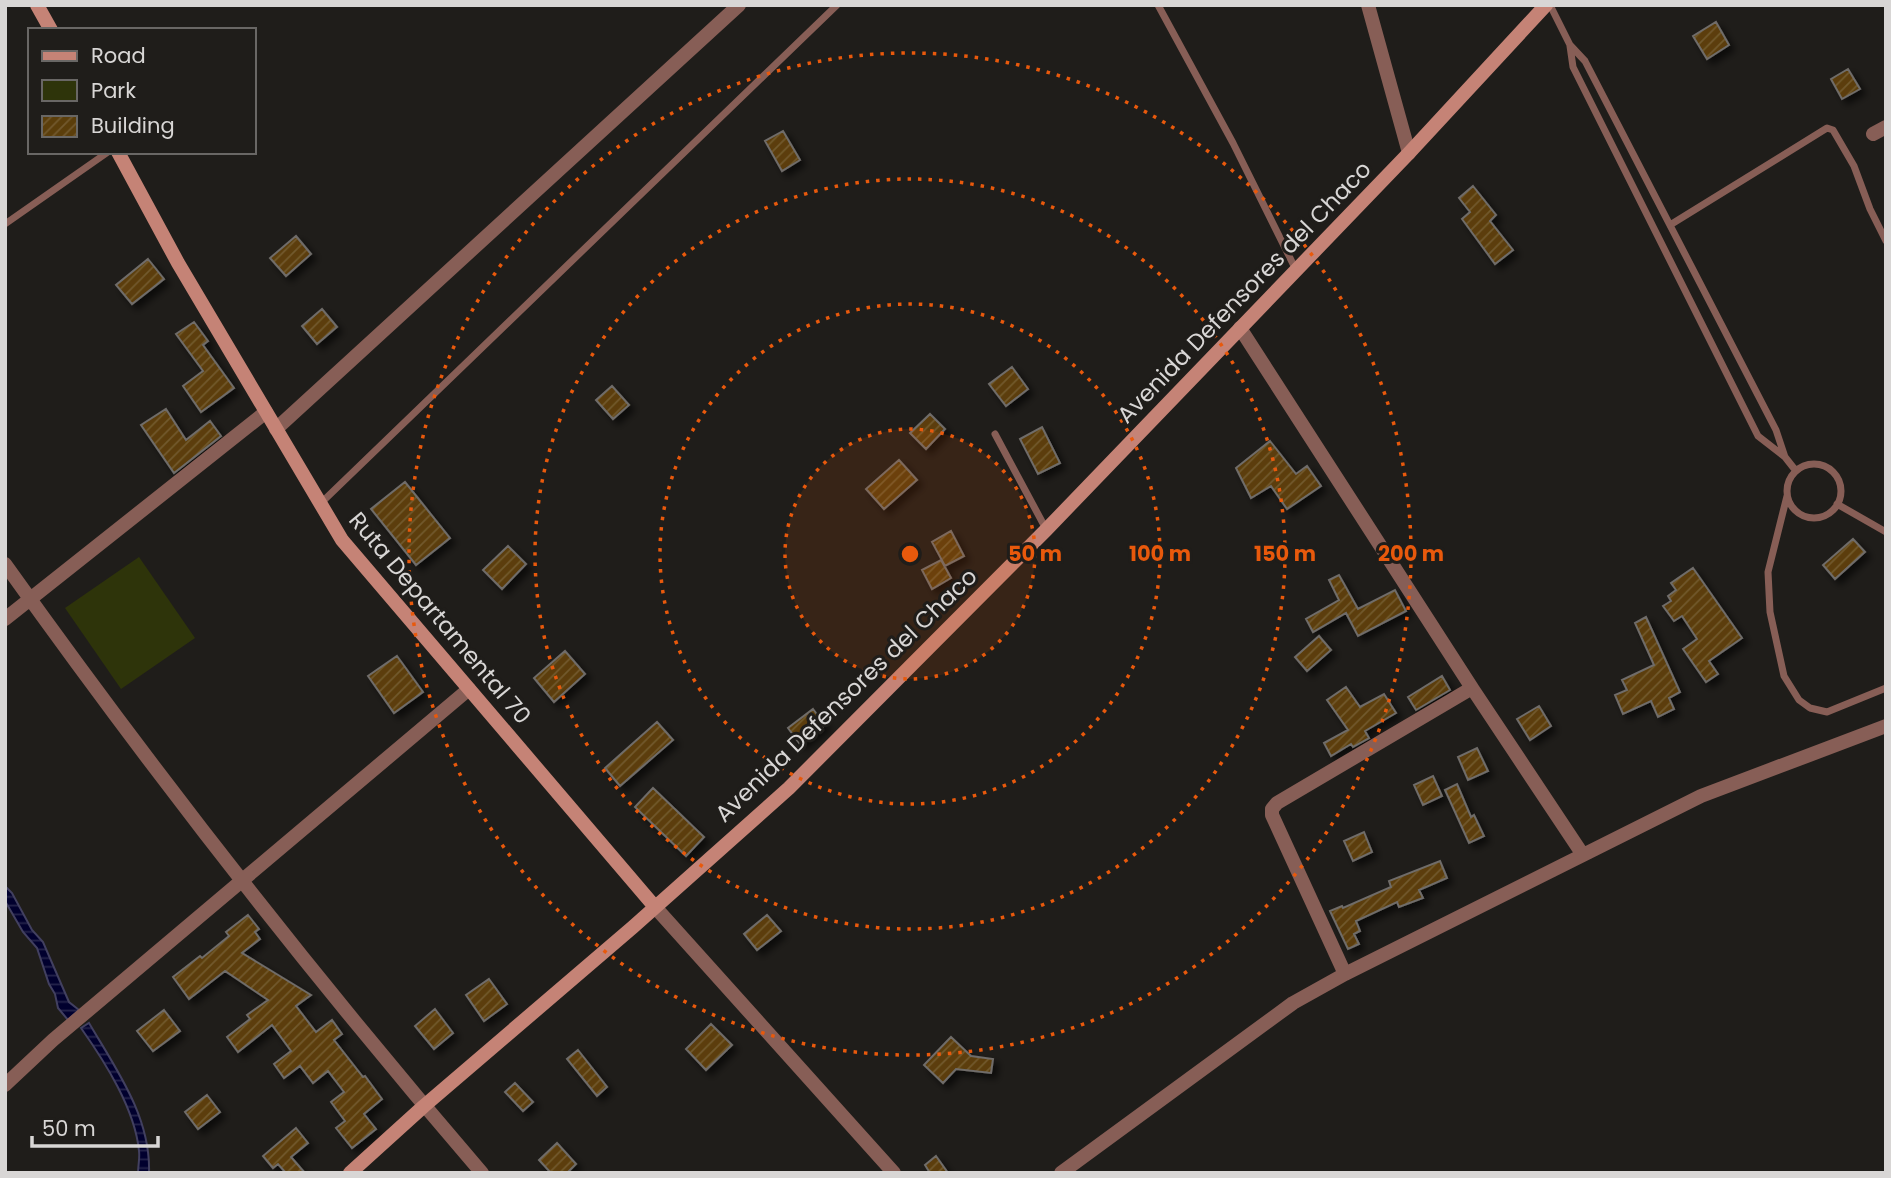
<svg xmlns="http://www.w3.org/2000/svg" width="1891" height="1178" font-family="Poppins,sans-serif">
	<defs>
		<pattern id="water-rules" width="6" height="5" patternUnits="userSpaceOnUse" patternTransform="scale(1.75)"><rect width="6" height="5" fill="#01002e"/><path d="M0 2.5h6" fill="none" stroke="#25244b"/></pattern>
		<pattern id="building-hatch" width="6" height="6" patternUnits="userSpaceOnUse" patternTransform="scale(1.75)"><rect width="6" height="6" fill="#5b3e0b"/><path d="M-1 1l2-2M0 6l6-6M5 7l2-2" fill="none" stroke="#72592e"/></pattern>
		<filter id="shadow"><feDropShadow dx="5" dy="5" stdDeviation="3.5" flood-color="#0009"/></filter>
	</defs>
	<rect width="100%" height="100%" fill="#1f1d1a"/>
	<path fill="#2e340a" d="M139,557L195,638L121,689L65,608Z"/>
	<path fill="url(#water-rules)" stroke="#424060" stroke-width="2" d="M5,886L12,893L32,930L43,942L69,1002L79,1010L68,1020L58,1008L55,994L49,984L37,948L23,932L5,901Z
		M89,1023C116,1069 151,1117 149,1173H138C138,1166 140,1158 139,1151C135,1109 105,1062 81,1028Z"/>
	<path fill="url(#building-hatch)" stroke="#6f6c69" stroke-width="2" filter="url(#shadow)" d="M1716,22L1729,45L1707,59L1693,36Z
		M1848,69L1860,89L1842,99L1831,79Z
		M783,131L800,160L782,171L765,141Z
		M1473,186L1496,215L1490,221L1513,250L1495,264L1462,219L1470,212L1459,198Z
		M296,236L311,254L286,276L270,258Z
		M148,259L164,279L132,304L116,285Z
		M322,309L337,327L317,344L302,326Z
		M194,322L208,341L203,345L234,388L201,412L183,386L203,371L176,334Z
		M1012,367L1028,389L1006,406L989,384Z
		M612,386L629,405L613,419L596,400Z
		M166,409L186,440L210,421L221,436L174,473L141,425Z
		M930,414L945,429L926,449L910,433Z
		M1042,427L1060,463L1038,474L1020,439Z
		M1270,441L1296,474L1307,466L1321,486L1287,509L1271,486L1251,498L1236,468Z
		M899,460L917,480L884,509L866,489Z
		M405,482L450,538L416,565L371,509Z
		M951,531L964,556L945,566L932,542Z
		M1853,539L1865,552L1835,579L1823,565Z
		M508,546L526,564L502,589L483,570Z
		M941,560L951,578L932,589L922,570Z
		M1693,568L1742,638L1709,661L1718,674L1706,682L1683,649L1697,639L1682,616L1674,621L1663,606L1671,601L1668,596L1676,590L1671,583Z
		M1339,575L1358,609L1395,590L1406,611L1358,636L1346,613L1313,632L1306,619L1339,600L1329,580Z
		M1646,617L1680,692L1669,698L1674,709L1658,717L1651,701L1623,714L1615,695L1627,690L1622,680L1654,665L1635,623Z
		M1319,636L1331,650L1307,671L1295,657Z
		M565,651L585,674L554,702L534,678Z
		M397,656L423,692L394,713L368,676Z
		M1442,676L1450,690L1416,710L1408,697Z
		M1346,687L1360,707L1384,694L1396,713L1365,731L1369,738L1353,747L1351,744L1331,756L1324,743L1348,730L1327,700Z
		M1539,706L1551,726L1530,740L1517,719Z
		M813,709L825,725L800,744L788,728Z
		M657,722L673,740L620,786L605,768Z
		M1477,748L1488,771L1468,780L1458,757Z
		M1433,776L1442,796L1423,805L1414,785Z
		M1457,784L1471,817L1474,815L1484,836L1469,843L1445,790Z
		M653,788L704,837L686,856L635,807Z
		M1364,832L1372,852L1353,861L1344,841Z
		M1440,861L1447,878L1419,890L1423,898L1399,907L1397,902L1356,921L1360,931L1354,934L1359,944L1348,949L1330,911L1342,906L1343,908L1391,887L1389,881Z
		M248,915L259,929L255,932L260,939L242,953L311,995L296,1006L316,1032L332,1020L342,1034L334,1040L363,1077L365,1076L382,1099L364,1114L376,1129L352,1148L336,1128L345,1121L331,1102L344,1092L328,1071L313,1083L300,1066L284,1078L274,1064L291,1051L272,1025L238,1052L227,1037L250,1019L247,1015L268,1000L225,971L189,999L173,977L200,956L202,958L229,936L226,932Z
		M767,915L781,931L757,950L744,934Z
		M489,979L507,1004L484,1021L466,995Z
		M435,1009L453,1033L434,1049L415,1026Z
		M164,1010L180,1031L153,1051L137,1031Z
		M711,1024L732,1045L706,1070L686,1049Z
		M951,1037L971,1056L993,1059L991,1073L956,1069L943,1083L924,1065Z
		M578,1050L607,1087L597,1096L567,1059Z
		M515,1083L533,1102L523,1111L505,1092Z
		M207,1095L220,1112L198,1129L185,1112Z
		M296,1128L308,1143L291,1157L305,1173H286L278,1164L273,1168L263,1156Z
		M557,1143L576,1164L567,1173H551L539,1160Z
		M936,1156L948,1173H930L925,1165Z"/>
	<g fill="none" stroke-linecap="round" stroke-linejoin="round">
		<path stroke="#875e56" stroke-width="7" d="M1158,5L1233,143L1296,270
			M1550,5L1570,45L1585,61L1776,430L1785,457
			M1570,46L1573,67L1758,436L1785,457L1796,471
			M5,224L108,152
			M1670,225L1827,128L1833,130L1854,166L1870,209L1886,241
			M995,434L1046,529
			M1787 491a27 27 0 1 1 54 0a27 27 0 1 1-54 0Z
			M1787,496L1768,572L1770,612L1784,676L1799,700L1810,708L1827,712L1886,688
			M321,503L837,5
			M1837,504L1886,532"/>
		<path stroke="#875e56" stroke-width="14" d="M1368,5L1409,153
			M1873,134L1886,127
			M1240,328L1472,688L1277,803L1272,809V815L1345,974
			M276,429L739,5
			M5,564C155,774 314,978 482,1173
			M5,619L266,412
			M1472,688L1583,855
			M655,907L894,1173
			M5,1085L53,1040L469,689
			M1061,1173L1293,1003L1345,974L1701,796L1886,726"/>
		<path stroke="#c58376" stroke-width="14" d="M37,5L51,30
			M118,152L178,263L342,540L655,907
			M350,1173L424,1106L633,927L789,788L1046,530L1409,153L1546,5"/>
	</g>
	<circle cx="910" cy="554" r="125" fill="#e8590c" fill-opacity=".12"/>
	<g fill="none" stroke="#e8590c" stroke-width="3.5" stroke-dasharray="3.5 7">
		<circle cx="910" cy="554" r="125"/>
		<circle cx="910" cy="554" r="250"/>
		<circle cx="910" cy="554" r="375"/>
		<circle cx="910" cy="554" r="501"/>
	</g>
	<g text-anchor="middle" stroke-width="6" stroke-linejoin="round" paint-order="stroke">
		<g font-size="23" fill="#d8d6d5" stroke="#1f1d1a">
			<text transform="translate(1244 292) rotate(-46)" y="8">Avenida Defensores del Chaco</text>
			<text transform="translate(440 618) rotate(50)" y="8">Ruta Departamental 70</text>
			<text transform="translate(846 695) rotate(-44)" y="8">Avenida Defensores del Chaco</text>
		</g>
	</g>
	<circle cx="910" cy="554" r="10" fill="#e8590c" stroke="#1f1d1a" stroke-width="3.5"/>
	<g font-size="21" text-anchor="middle" font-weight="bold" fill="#e8590c" stroke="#1f1d1a" stroke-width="6" stroke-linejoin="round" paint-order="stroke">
		<text x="1035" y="561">50 m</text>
		<text x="1160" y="561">100 m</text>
		<text x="1285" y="561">150 m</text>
		<text x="1411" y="561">200 m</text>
	</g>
	<rect width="1891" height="1178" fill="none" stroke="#d8d6d5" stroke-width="14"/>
	<rect x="28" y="28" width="228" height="126" fill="#1f1d1a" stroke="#696765" stroke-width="2"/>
	<rect x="42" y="51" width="35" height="10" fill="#c58376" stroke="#696765" stroke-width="2"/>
	<text x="91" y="63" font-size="21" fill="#d8d6d5">Road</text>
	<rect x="42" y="80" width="35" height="21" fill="#2e340a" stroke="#696765" stroke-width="2"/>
	<text x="91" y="98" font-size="21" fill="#d8d6d5">Park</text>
	<rect x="42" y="116" width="35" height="21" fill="url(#building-hatch)" stroke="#696765" stroke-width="2"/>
	<text x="91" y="133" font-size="21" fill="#d8d6d5">Building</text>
	<path d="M32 1136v10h126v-10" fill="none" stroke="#d8d6d5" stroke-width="3.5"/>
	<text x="42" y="1136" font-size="21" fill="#d8d6d5" stroke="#1f1d1a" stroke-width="5" paint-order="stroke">50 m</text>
</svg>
